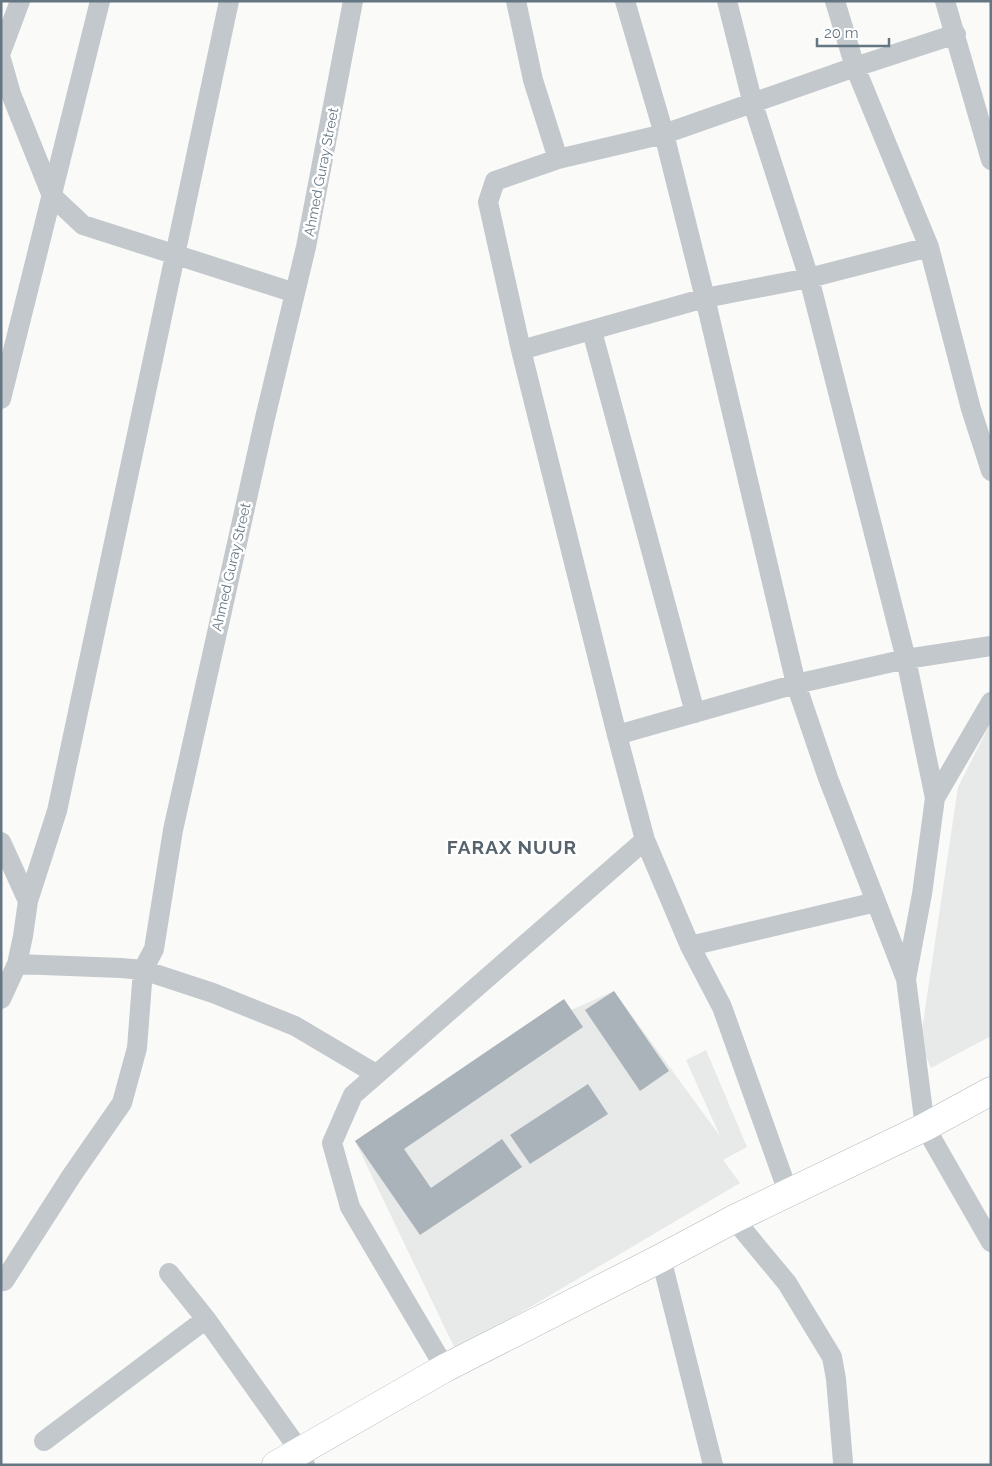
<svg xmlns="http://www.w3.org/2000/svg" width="992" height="1466" font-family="Raleway,sans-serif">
	<rect width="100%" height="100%" fill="#fafaf8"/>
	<path fill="#e8e9e9" d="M991,722V1036L931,1068L920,1043L958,787Z
		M614,991L720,1136L686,1060L706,1050L747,1147L723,1160L740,1183L456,1351L355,1141L503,1040Z"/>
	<path fill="#aab3b9" d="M614,991L669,1071L640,1091L585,1010Z
		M564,999L583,1027L404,1149L431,1188L502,1139L522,1167L420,1235L355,1141Z
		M588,1084L608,1114L530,1164L510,1135Z"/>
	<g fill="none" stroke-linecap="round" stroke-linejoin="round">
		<defs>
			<path id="secondary" d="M276,1465L445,1368L661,1258L734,1219L925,1127L991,1091"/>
		</defs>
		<use href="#secondary" stroke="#b3babf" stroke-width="29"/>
		<path stroke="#c3c8cc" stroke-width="20" d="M516,1L533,80L558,159
			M625,1L664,134L705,298L796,684L828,778L906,979L925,1127L991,1242
			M727,1L753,104L809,278L906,659L935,798L922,894L906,979
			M835,1L855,67L929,247L971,409L991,471
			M945,1L991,160
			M1,52L20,1
			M1,59L11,94L52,196L83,225L295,293
			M592,331L695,713
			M521,350L705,298L809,278L929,247
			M1,399L100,1
			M617,735L796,684L906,659L991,646
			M935,798L991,702
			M1,842L28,901
			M690,946L876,902
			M17,964L23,936L28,901L57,811L229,1
			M1,999L17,964L121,968L143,970L154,949L173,830L265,418L306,247L353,1
			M788,1192L722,1007L690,946L645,840L617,735L521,350L488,202L495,181L558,159L664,134L855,67L956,34
			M734,1219L787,1283L832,1357L836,1379L843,1462
			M661,1258L713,1465
			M169,1273L206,1319L300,1451L305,1465
			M4,1281L72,1175L122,1103L137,1048L143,970L213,993L295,1026L376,1074
			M445,1368L350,1207L332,1143L353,1095L645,840
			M44,1441L206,1319"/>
		<use href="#secondary" stroke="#fff" stroke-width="28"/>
	</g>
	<g text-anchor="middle" stroke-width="5" stroke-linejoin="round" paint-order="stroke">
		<g font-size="14" fill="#657683" stroke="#fff">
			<text transform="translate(321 172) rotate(-79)" y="5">Ahmed Guray Street</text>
			<text transform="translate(231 567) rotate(-77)" y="5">Ahmed Guray Street</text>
		</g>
		<g font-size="19" font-weight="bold" letter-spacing="1" fill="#57646e" stroke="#fff">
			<text x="512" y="854">FARAX NUUR</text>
		</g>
	</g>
	<rect width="992" height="1466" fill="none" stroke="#657683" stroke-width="5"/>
	<path d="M817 38v8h72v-8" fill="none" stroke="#657683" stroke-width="2.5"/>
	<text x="824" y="38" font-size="15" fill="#657683" stroke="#ffffff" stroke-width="4" paint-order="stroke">20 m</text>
</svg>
